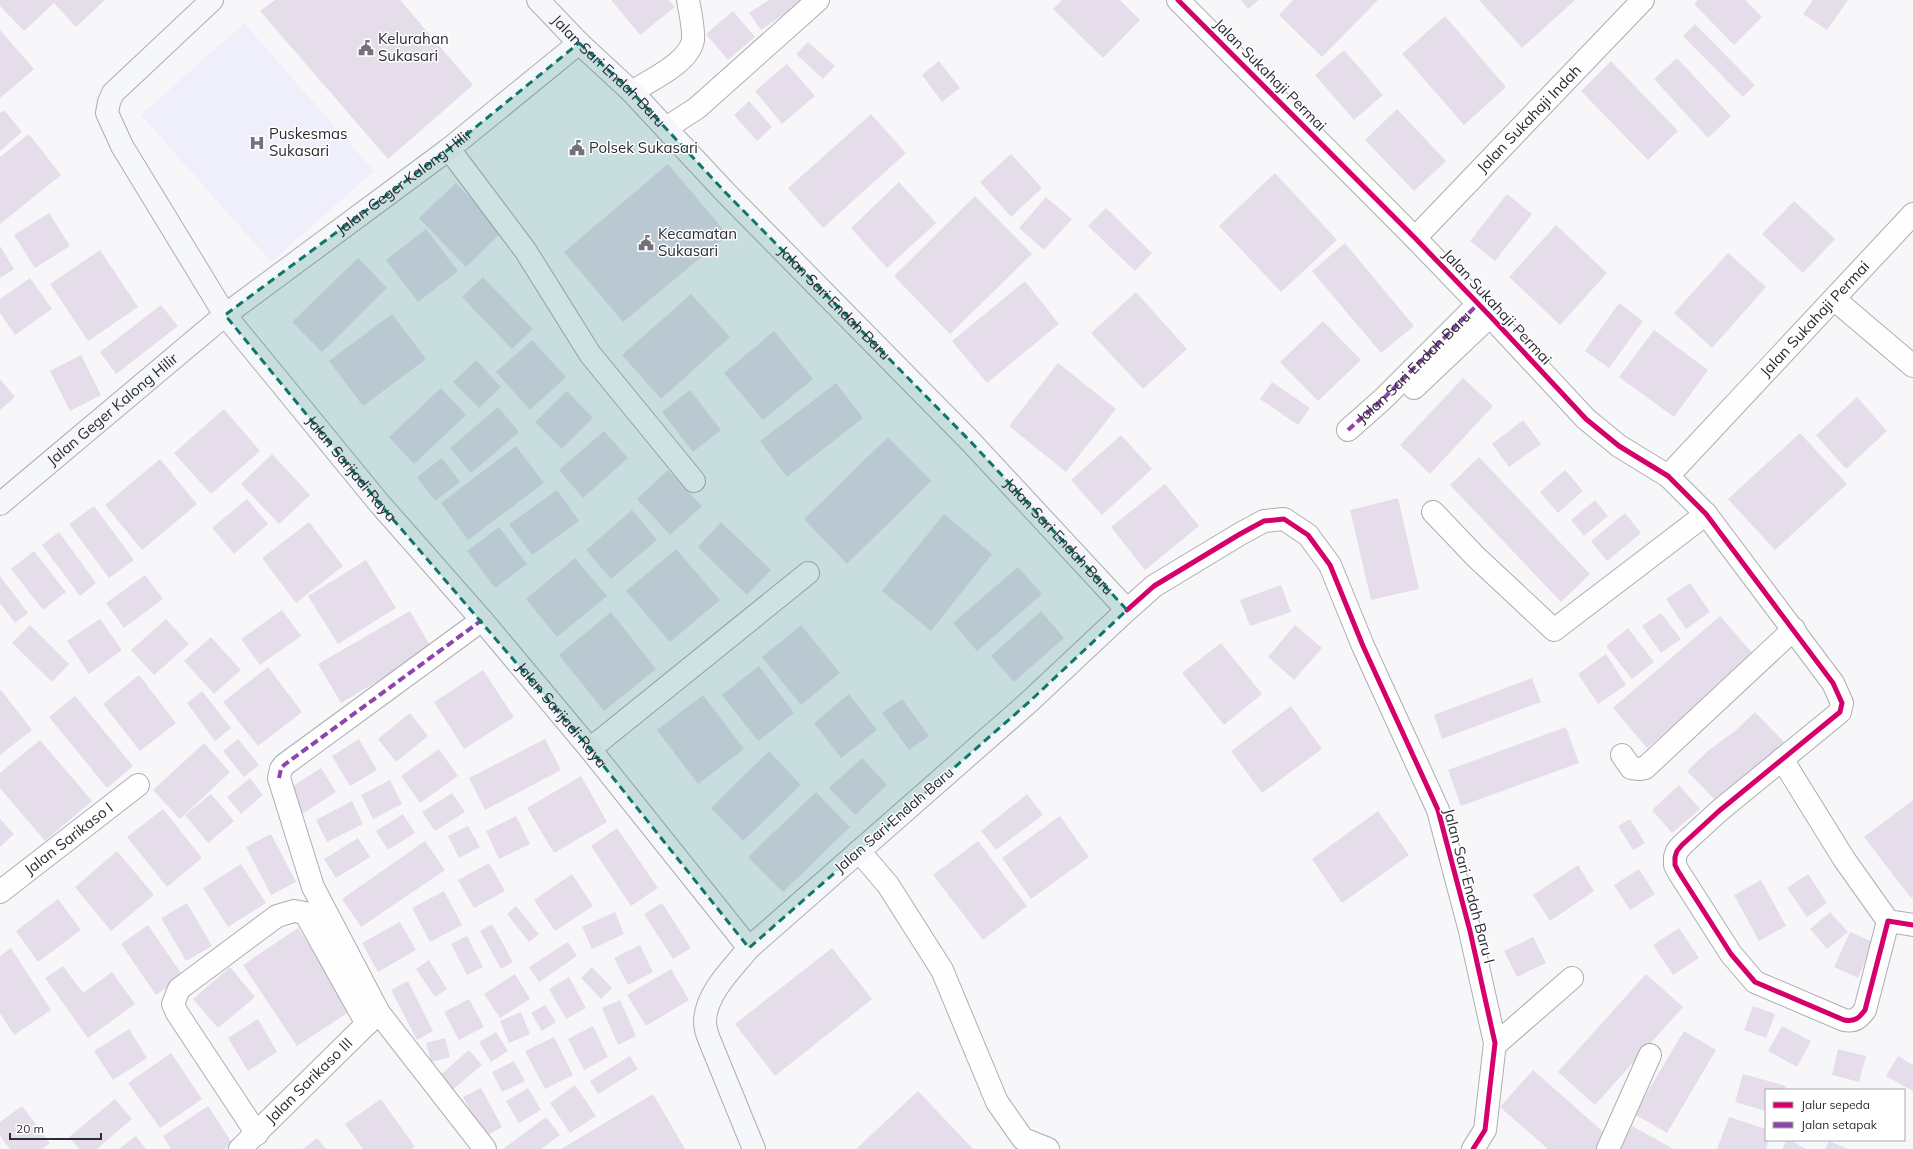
<svg xmlns="http://www.w3.org/2000/svg" width="1913" height="1149" font-family="Mulish,sans-serif">
	<rect width="100%" height="100%" fill="#f7f7fa"/>
	<path fill="#eeeffb" d="M244,23L374,171L271,262L141,115Z"/>
	<path fill="#e5ddea" d="M0,0H105L76,27L54,3L24,31L0,6Z
		M275,0H400L473,85L388,159L260,11Z
		M611,0H669L675,7L640,35Z
		M769,0H805L761,30L749,13Z
		M1062,0H1120L1140,20L1103,58L1053,9Z
		M1241,0H1259L1248,9Z
		M1293,0H1378L1322,57L1279,15Z
		M1479,0H1575L1522,48Z
		M1698,0H1745L1762,17L1734,45L1694,4Z
		M1813,0H1848L1827,30L1803,14Z
		M733,11L755,37L728,60L706,34Z
		M1445,16L1506,87L1464,125L1402,54Z
		M1695,24L1755,85L1743,97L1683,36Z
		M0,30L34,69L0,98Z
		M808,42L835,66L823,79L796,54Z
		M1344,50L1383,95L1354,120L1315,75Z
		M1677,58L1731,116L1708,138L1654,79Z
		M939,61L960,88L942,102L922,75Z
		M1611,61L1678,131L1648,160L1581,91Z
		M787,64L815,96L782,124L755,91Z
		M749,101L772,127L757,141L734,115Z
		M1397,109L1446,161L1414,191L1365,140Z
		M4,110L22,132L0,151V113Z
		M871,114L906,153L823,228L788,188Z
		M29,134L61,175L0,224V157Z
		M1011,154L1042,188L1011,217L980,182Z
		M668,164L728,235L623,322L564,252Z
		M1275,173L1337,240L1281,292L1219,226Z
		M899,182L936,223L887,268L851,228Z
		M456,183L502,232L466,267L419,218Z
		M1507,194L1532,214L1495,261L1470,241Z
		M975,196L1032,254L950,334L894,276Z
		M1046,197L1072,219L1044,250L1019,228Z
		M1794,201L1835,239L1803,273L1762,234Z
		M1106,208L1152,253L1135,271L1088,226Z
		M49,213L70,246L35,268L14,235Z
		M1556,225L1607,273L1560,325L1509,277Z
		M426,229L458,271L418,302L386,260Z
		M1345,243L1414,326L1381,353L1312,271Z
		M0,246L14,269L0,278Z
		M100,250L138,307L88,341L50,284Z
		M1728,253L1766,287L1712,348L1674,313Z
		M358,258L387,288L322,352L292,322Z
		M483,277L533,329L512,349L462,297Z
		M30,278L52,309L15,335L0,313V299Z
		M1025,281L1059,324L987,383L952,341Z
		M1136,292L1187,349L1143,389L1091,333Z
		M691,294L730,337L661,399L622,355Z
		M1619,303L1643,321L1609,368L1585,351Z
		M161,305L178,326L116,374L100,352Z
		M392,314L426,359L363,406L329,361Z
		M1323,321L1361,360L1318,401L1280,362Z
		M1654,330L1708,370L1674,417L1619,377Z
		M774,331L813,379L763,420L724,373Z
		M532,340L566,377L530,410L496,372Z
		M81,355L101,395L70,411L50,371Z
		M476,360L501,387L479,408L453,382Z
		M1058,363L1116,409L1066,472L1009,426Z
		M1463,378L1493,406L1430,474L1400,445Z
		M0,379L15,397L0,410Z
		M1272,382L1310,408L1298,425L1260,399Z
		M836,383L863,418L787,477L760,441Z
		M441,388L466,415L414,464L389,437Z
		M690,390L721,430L693,452L662,412Z
		M567,391L593,418L562,449L535,422Z
		M1857,397L1887,431L1846,469L1816,435Z
		M498,407L519,432L471,473L450,448Z
		M224,409L260,451L211,494L174,453Z
		M1523,420L1541,444L1509,467L1492,444Z
		M604,431L628,458L583,498L559,470Z
		M1800,433L1847,484L1775,550L1728,499Z
		M1121,435L1152,469L1102,515L1071,480Z
		M888,437L931,481L847,564L804,519Z
		M516,446L544,483L468,540L441,503Z
		M272,454L310,495L279,524L241,484Z
		M1479,457L1590,574L1561,602L1450,485Z
		M442,458L460,482L435,501L417,477Z
		M160,459L197,504L142,550L105,505Z
		M668,470L702,506L670,535L637,499Z
		M1565,470L1583,491L1558,513L1540,492Z
		M1165,484L1199,526L1145,570L1111,527Z
		M557,490L579,521L532,555L509,524Z
		M1398,498L1419,589L1371,600L1350,510Z
		M247,499L268,524L234,554L212,528Z
		M1595,500L1608,516L1584,536L1571,520Z
		M94,506L134,560L109,578L69,524Z
		M632,510L657,540L611,579L586,550Z
		M1625,513L1641,533L1607,561L1591,541Z
		M944,514L992,554L931,631L882,591Z
		M309,522L343,566L296,603L262,558Z
		M721,522L771,570L747,595L698,547Z
		M499,527L527,564L495,588L467,551Z
		M59,532L96,583L80,596L42,545Z
		M676,549L720,600L670,642L626,591Z
		M34,551L66,592L43,610L11,569Z
		M575,558L607,596L557,637L526,599Z
		M366,560L396,608L338,644L308,596Z
		M1018,567L1042,594L977,651L953,623Z
		M145,575L163,599L124,628L106,603Z
		M0,576L28,613L15,623L0,603Z
		M1690,583L1710,612L1686,629L1666,599Z
		M1281,585L1291,612L1250,626L1240,600Z
		M282,610L301,636L260,665L241,639Z
		M410,611L432,649L341,703L318,664Z
		M1041,611L1064,638L1014,682L991,656Z
		M611,612L656,669L604,711L559,655Z
		M1661,613L1681,639L1661,653L1642,626Z
		M1720,616L1755,656L1647,748L1613,708Z
		M100,619L122,650L89,674L67,641Z
		M166,619L189,644L154,675L131,650Z
		M30,625L69,664L52,682L12,643Z
		M801,625L840,673L801,705L762,657Z
		M1295,625L1322,648L1294,680L1268,657Z
		M1628,628L1654,662L1632,679L1606,646Z
		M211,637L241,670L214,694L184,661Z
		M1221,643L1262,694L1224,725L1182,673Z
		M1606,654L1626,685L1598,704L1578,674Z
		M759,666L794,713L758,741L722,695Z
		M268,667L302,712L258,746L223,702Z
		M483,670L514,717L464,749L434,702Z
		M139,675L176,723L140,751L103,704Z
		M1532,678L1541,702L1442,739L1434,715Z
		M1,690L32,730L0,755V691Z
		M202,691L231,728L215,741L187,703Z
		M849,694L877,730L841,758L814,723Z
		M703,695L744,749L698,784L657,730Z
		M75,696L133,766L107,788L49,717Z
		M902,699L929,736L909,750L882,713Z
		M1291,706L1322,749L1262,793L1231,751Z
		M1755,712L1784,742L1764,762L1738,780L1716,801L1687,771L1709,750L1735,731Z
		M410,713L428,736L396,762L378,739Z
		M1566,727L1579,763L1461,806L1448,770Z
		M238,739L259,765L244,777L223,751Z
		M359,739L377,770L350,786L332,756Z
		M545,739L561,770L485,810L469,778Z
		M40,740L92,801L45,841L0,788V773Z
		M204,743L230,772L180,819L153,790Z
		M439,749L458,776L420,803L401,776Z
		M769,751L801,785L743,841L711,808Z
		M862,758L887,785L855,815L829,788Z
		M321,768L336,792L302,814L287,790Z
		M581,776L607,822L554,853L527,808Z
		M250,778L263,795L241,814L227,797Z
		M390,780L402,804L373,819L361,795Z
		M1679,785L1700,809L1672,833L1652,810Z
		M816,792L850,827L783,892L748,857Z
		M452,793L465,812L435,831L422,812Z
		M211,794L234,821L208,843L185,815Z
		M1027,794L1043,815L996,850L981,831Z
		M1913,800V897L1911,898L1864,837Z
		M352,801L363,824L327,842L316,820Z
		M163,809L202,858L167,887L127,837Z
		M1378,811L1409,855L1342,903L1312,859Z
		M403,814L415,833L388,850L376,831Z
		M516,816L530,844L499,859L486,831Z
		M1060,816L1089,857L1031,899L1002,858Z
		M0,819L14,834L0,847Z
		M1630,819L1645,843L1633,850L1618,826Z
		M468,826L480,847L459,858L448,836Z
		M617,828L658,888L631,906L591,846Z
		M271,834L296,882L271,895L246,847Z
		M358,838L370,857L336,878L324,859Z
		M425,841L445,870L361,927L342,899Z
		M978,841L1027,906L983,940L933,875Z
		M117,851L154,895L111,931L75,887Z
		M489,863L505,891L474,908L458,880Z
		M241,864L266,903L228,927L203,888Z
		M1578,865L1594,891L1550,921L1533,895Z
		M1639,869L1655,894L1630,910L1614,885Z
		M572,874L593,906L555,931L534,900Z
		M1808,874L1827,903L1807,917L1787,888Z
		M1761,880L1786,926L1759,941L1734,895Z
		M444,891L462,925L430,942L412,908Z
		M58,899L81,930L38,962L16,931Z
		M187,903L212,946L186,961L161,918Z
		M662,903L691,948L673,959L644,914Z
		M516,906L539,934L529,942L507,914Z
		M615,912L624,934L592,949L582,927Z
		M1830,912L1848,932L1827,949L1810,929Z
		M400,922L416,950L378,972L362,943Z
		M492,924L513,962L501,969L480,931Z
		M148,925L183,976L156,995L121,944Z
		M298,928L352,1010L297,1046L243,965Z
		M1679,928L1699,958L1673,975L1653,945Z
		M1850,932L1873,942L1858,978L1834,967Z
		M467,936L483,967L467,975L451,944Z
		M1533,937L1546,963L1517,977L1504,951Z
		M568,942L577,956L539,982L529,967Z
		M640,945L653,972L628,985L614,958Z
		M11,948L51,1010L14,1035L0,1013V956Z
		M832,948L872,999L775,1076L735,1024Z
		M429,960L447,989L435,997L416,969Z
		M63,966L83,993L112,972L135,1004L88,1038L45,978Z
		M230,967L255,997L218,1028L193,999Z
		M592,967L612,988L601,999L581,978Z
		M671,969L689,1000L646,1026L627,995Z
		M515,974L530,999L500,1018L484,994Z
		M1646,974L1683,1007L1595,1105L1558,1072Z
		M569,977L586,1008L566,1019L549,989Z
		M408,981L433,1031L417,1040L391,990Z
		M469,999L484,1027L459,1040L444,1012Z
		M620,1000L636,1036L618,1045L602,1008Z
		M545,1005L556,1022L542,1031L531,1013Z
		M1753,1006L1775,1014L1766,1038L1744,1030Z
		M521,1012L530,1034L509,1043L500,1021Z
		M258,1019L277,1052L248,1071L228,1038Z
		M593,1026L608,1057L584,1070L568,1039Z
		M1782,1026L1811,1041L1797,1067L1768,1051Z
		M129,1029L147,1058L113,1080L94,1051Z
		M1684,1031L1716,1050L1667,1133L1634,1114Z
		M496,1032L508,1051L491,1062L479,1042Z
		M554,1037L573,1075L545,1089L525,1051Z
		M445,1038L450,1057L431,1062L426,1043Z
		M1838,1049L1866,1056L1859,1082L1832,1075Z
		M469,1050L482,1065L451,1091L439,1076Z
		M171,1053L202,1099L160,1128L128,1083Z
		M630,1056L638,1069L598,1094L590,1081Z
		M1898,1056L1913,1065V1091L1886,1076Z
		M514,1061L525,1081L502,1092L492,1072Z
		M1533,1070L1608,1136L1597,1149H1548L1500,1107Z
		M1743,1074L1786,1086L1785,1090H1766V1111L1735,1102Z
		M575,1085L596,1116L570,1133L550,1103Z
		M481,1088L502,1127L484,1137L463,1097Z
		M528,1088L541,1110L519,1123L506,1101Z
		M918,1091L973,1149H856Z
		M653,1094L685,1149H561Z
		M115,1099L132,1119L97,1149H79L69,1137Z
		M381,1099L415,1147L411,1149H363L345,1124Z
		M22,1106L50,1143L42,1149H10L0,1136V1122Z
		M208,1106L233,1144L225,1149H171L163,1136Z
		M546,1117L560,1135L541,1149H503Z
		M1729,1117L1766,1129V1140H1769L1766,1149H1717Z
		M1632,1126L1674,1149H1619Z
		M136,1136L146,1149H119Z
		M317,1138L326,1149H303Z
		M1787,1140H1790L1806,1149H1782Z
		M1829,1141L1848,1149H1825Z"/>
	<g fill="none" stroke-linecap="round" stroke-linejoin="round">
		<defs>
			<g id="street">
				<path d="M1178,0L1415,238L1490,316L1586,419L1619,446L1668,476L1706,514L1833,683L1842,703L1840,712L1719,811L1682,845L1677,851L1675,857V865L1678,871L1731,954L1755,982L1844,1020C1855,1022 1859,1018 1865,1010L1888,921L1913,925"/>
				<path d="M632,92C650,80 689,63 693,40C694,28 690,12 688,0"/>
				<path d="M666,128L697,108L818,0"/>
				<path d="M449,149L525,250L590,354L694,481"/>
				<path id="s1" d="M1415,238L1643,0"/>
				<path d="M1834,299L1913,366"/>
				<path d="M1414,388L1490,316"/>
				<path id="s2" d="M1348,430L1383,399L1479,303"/>
				<path id="s3" d="M1668,476L1913,214"/>
				<path d="M1433,512L1476,557L1554,630L1706,514"/>
				<path d="M1127,610L1154,586L1240,534L1264,521L1284,519L1308,535L1330,565L1363,646L1438,810L1470,931L1495,1043L1485,1130L1473,1149"/>
				<path d="M482,620L284,765L281,769L279,778L313,887L379,1013L485,1149"/>
				<path d="M590,749L808,573"/>
				<path d="M1622,755L1631,768L1640,769L1645,768L1794,629"/>
				<path d="M1782,759L1844,859L1888,921"/>
				<path d="M859,851L888,885L942,970L997,1102L1023,1139L1048,1149"/>
				<path id="s4" d="M0,892L138,785"/>
				<path d="M1495,1045L1572,978"/>
				<path d="M257,1134L177,1013L173,1004L179,989L277,916L294,911L305,913L367,1024"/>
				<path id="s5" d="M240,1149L378,1013"/>
				<path d="M1608,1149L1650,1055"/>
			</g>
			<g id="secondary">
				<path id="s6" d="M212,0L113,93L109,102L107,113L122,146L225,315L379,503L482,620L590,749L749,948"/>
				<path id="s7" d="M538,0L579,43L632,92L726,193L971,442L1127,610L1029,702L749,948C732,969 706,993 705,1021C705,1027 707,1034 709,1039L754,1149"/>
				<path id="s8" d="M0,504L225,315L449,149L579,43"/>
			</g>
		</defs>
		<use href="#street" stroke="#adadb3" stroke-width="24"/>
		<use href="#secondary" stroke="#adadb3" stroke-width="24"/>
		<use href="#street" stroke="#fefefe" stroke-width="22"/>
		<use href="#secondary" stroke="#f5f7fa" stroke-width="22"/>
		<path stroke="#8e44ad" stroke-width="4" stroke-dasharray="8 4" stroke-linecap="butt" d="M1348,430L1383,399L1479,303
			M279,778L281,769L284,765L482,620"/>
		<defs>
			<path id="cycleway" d="M1178,0L1415,238L1490,316L1586,419L1619,446L1668,476L1706,514L1833,683L1842,703L1840,712L1719,811L1682,845L1677,851L1675,857V865L1678,871L1731,954L1755,982L1844,1020C1855,1022 1859,1018 1865,1010L1888,921L1913,925
				M1127,610L1154,586L1240,534L1264,521L1284,519L1308,535L1330,565L1363,646L1438,810L1470,931L1495,1043L1485,1130L1473,1149"/>
		</defs>
		<use href="#cycleway" stroke="#fff" stroke-width="8"/>
		<use href="#cycleway" stroke="#d6006c" stroke-width="5"/>
	</g>
	<path fill="#0f766e" fill-opacity="0.2" stroke="#0f766e" stroke-width="3" stroke-dasharray="8 5" stroke-linejoin="round" d="M579,43L632,92L726,193L971,442L1127,610L1029,702L749,948L590,749L379,503L225,315L449,149Z"/>
	<defs>
		<symbol id="civic-bare" viewBox="-9 -9 18 18"><path d="M-.6-6.5H3V-4.5H.6V-3L4-1V1h2V6H-6V1h2V-1L-.6-3ZM-1.2 2.5V6h2.4V2.5Z" fill="#727279" stroke="#fff" stroke-width="2.5" paint-order="stroke"/></symbol>
		<symbol id="hospital-bare" viewBox="-9 -9 18 18"><path d="M-5-5h3v3.5h4V-5h3V5h-3V1.5h-4V5h-3Z" fill="#727279" stroke="#fff" stroke-width="2.5" paint-order="stroke"/></symbol>
	</defs>
	<g fill-rule="evenodd">
		<use href="#civic-bare" x="355" y="37" width="22" height="22"/>
		<use href="#hospital-bare" x="246" y="132" width="22" height="22"/>
		<use href="#civic-bare" x="566" y="137" width="22" height="22"/>
		<use href="#civic-bare" x="635" y="232" width="22" height="22"/>
	</g>
	<g text-anchor="middle" stroke-width="3" stroke-linejoin="round" paint-order="stroke">
		<g font-size="15" fill="#2b2b34" stroke="#fff" text-anchor="start">
			<text x="378" y="44">Kelurahan<tspan x="378" dy="17">Sukasari</tspan></text>
			<text x="269" y="139">Puskesmas<tspan x="269" dy="17">Sukasari</tspan></text>
			<text x="589" y="153">Polsek Sukasari</text>
			<text x="658" y="239">Kecamatan<tspan x="658" dy="17">Sukasari</tspan></text>
		</g>
		<g font-size="15" fill="#2b2b34" stroke="#fff">
			<text dy="5" stroke="none"><textPath href="#s7" startOffset="100">Jalan Sari Endah Baru</textPath></text>
			<text transform="translate(1270 75) rotate(45)" y="5">Jalan Sukahaji Permai</text>
			<text dy="5" stroke="none"><textPath href="#s1" startOffset="165">Jalan Sukahaji Indah</textPath></text>
			<text dy="5" stroke="none"><textPath href="#s8" startOffset="517">Jalan Geger Kalong Hilir</textPath></text>
			<text dy="5" stroke="none"><textPath href="#s7" startOffset="424">Jalan Sari Endah Baru</textPath></text>
			<text transform="translate(1497 307) rotate(47)" y="5">Jalan Sukahaji Permai</text>
			<text dy="5" stroke="none"><textPath href="#s3" startOffset="215">Jalan Sukahaji Permai</textPath></text>
			<text dy="5" stroke="none"><textPath href="#s2" startOffset="91">Jalan Sari Endah Baru</textPath></text>
			<text dy="5" stroke="none"><textPath href="#s8" startOffset="147">Jalan Geger Kalong Hilir</textPath></text>
			<text dy="5" stroke="none"><textPath href="#s6" startOffset="590">Jalan Sarijadi Raya</textPath></text>
			<text dy="5" stroke="none"><textPath href="#s7" startOffset="748">Jalan Sari Endah Baru</textPath></text>
			<text dy="5" stroke="none"><textPath href="#s6" startOffset="914">Jalan Sarijadi Raya</textPath></text>
			<text transform="translate(894 820) rotate(-41)" y="5">Jalan Sari Endah Baru</text>
			<text dy="5" stroke="none"><textPath href="#s4" startOffset="87">Jalan Sarikaso I</textPath></text>
			<text transform="translate(1469 886) rotate(75)" y="5">Jalan Sari Endah Baru I</text>
			<text dy="5" stroke="none"><textPath href="#s5" startOffset="97">Jalan Sarikaso III</textPath></text>
		</g>
	</g>
	<rect x="1765" y="1089" width="140" height="52" fill="#ffffff" stroke="#aaaaae"/>
	<rect x="1773" y="1102" width="20" height="6" fill="#d6006c" stroke="#aaaaae"/>
	<text x="1801" y="1109" font-size="12" fill="#2b2b34">Jalur sepeda</text>
	<rect x="1773" y="1122" width="20" height="6" fill="#8e44ad" stroke="#aaaaae"/>
	<text x="1801" y="1129" font-size="12" fill="#2b2b34">Jalan setapak</text>
	<path d="M10 1133v6h91v-6" fill="none" stroke="#2b2b34" stroke-width="2"/>
	<text x="16" y="1133" font-size="12" fill="#2b2b34" stroke="#ffffff" stroke-width="3" paint-order="stroke">20 m</text>
</svg>
